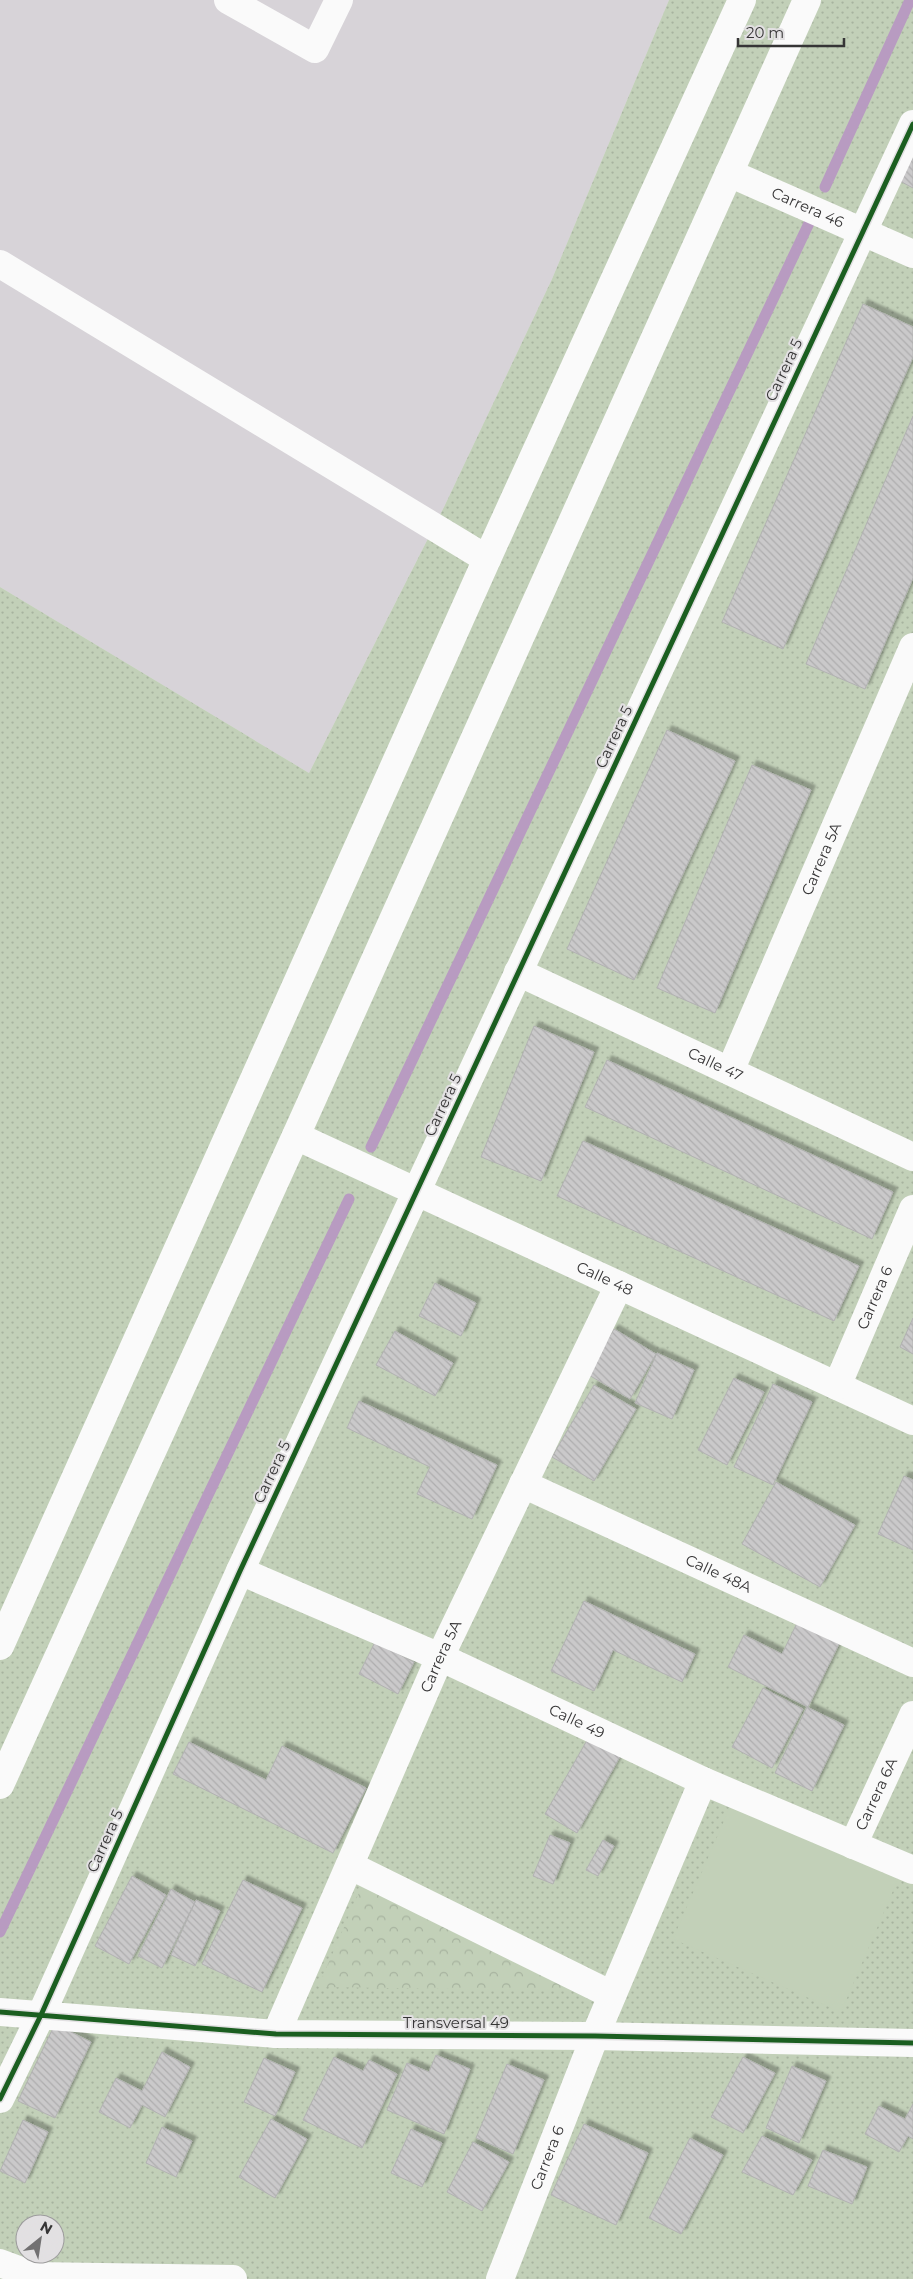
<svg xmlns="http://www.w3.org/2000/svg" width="913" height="2279" font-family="Montserrat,sans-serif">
	<defs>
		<pattern id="grass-dots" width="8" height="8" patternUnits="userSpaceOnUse" patternTransform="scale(1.25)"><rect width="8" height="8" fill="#c2d0b8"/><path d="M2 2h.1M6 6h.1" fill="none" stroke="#a7b39f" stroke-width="1.8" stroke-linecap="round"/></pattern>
		<pattern id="park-crowns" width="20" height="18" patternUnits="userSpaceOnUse" patternTransform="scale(1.25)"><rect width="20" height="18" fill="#c2d0b8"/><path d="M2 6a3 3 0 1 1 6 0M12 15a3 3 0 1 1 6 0" fill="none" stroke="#a7b39f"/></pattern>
		<pattern id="building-back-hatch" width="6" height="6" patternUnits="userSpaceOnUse" patternTransform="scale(1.25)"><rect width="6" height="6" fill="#cac9ca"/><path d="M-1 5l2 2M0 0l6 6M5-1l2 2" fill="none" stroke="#aeadae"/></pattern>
		<filter id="shadow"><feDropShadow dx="4.5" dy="-4.5" stdDeviation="1" flood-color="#0004"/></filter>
	</defs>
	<rect width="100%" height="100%" fill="#e1e1e1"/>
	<path fill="#d7d3d8" d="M0,0H669L552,279L444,507L309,773L0,587Z"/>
	<path fill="url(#grass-dots)" fill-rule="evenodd" d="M669,0H913V2279H0V587L309,773L444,507L552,279ZM25,2224H55V2254H25Z"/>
	<path fill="url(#park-crowns)" d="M365,1879L599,1991L318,1987Z"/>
	<path fill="#c2d0b8" d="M730,1807L898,1879L841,2012L673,1939Z"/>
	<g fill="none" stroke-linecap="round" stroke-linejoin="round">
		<path stroke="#b89bc1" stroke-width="11" d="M825,187L910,0
			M371,1147L811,219
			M0,1932L349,1199"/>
	</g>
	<path fill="url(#building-back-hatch)" stroke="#b2b2b2" filter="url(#shadow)" d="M913,141V188L894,178Z
		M863,304L913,327V357L783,649L722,622Z
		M913,416V578L865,689L806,664Z
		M667,730L735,761L634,980L567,949Z
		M752,765L811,790L715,1013L657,988Z
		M534,1026L594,1052L541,1181L481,1157Z
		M607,1060L893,1192L872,1239L585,1107Z
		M583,1141L859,1266L834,1321L557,1196Z
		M435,1283L476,1303L461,1336L419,1316Z
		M913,1318V1354L900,1347Z
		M614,1329L656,1354L630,1399L587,1374Z
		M395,1331L453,1363L435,1396L376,1365Z
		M657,1353L694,1370L672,1419L635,1403Z
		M734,1378L764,1392L727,1465L698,1450Z
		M773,1384L812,1402L773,1485L734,1467Z
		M594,1385L636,1409L594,1481L552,1457Z
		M359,1401L497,1465L472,1519L417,1494L430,1467L347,1428Z
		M904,1476L913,1480V1550L878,1534Z
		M776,1482L855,1525L820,1587L742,1544Z
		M584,1601L695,1654L682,1682L613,1650L594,1691L551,1671Z
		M797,1623L839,1644L808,1707L728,1667L744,1635L782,1654Z
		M375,1642L414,1662L398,1694L359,1674Z
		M763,1688L803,1709L772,1768L732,1747Z
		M807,1707L844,1725L812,1791L775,1773Z
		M590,1735L622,1753L577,1833L545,1814Z
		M189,1742L266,1780L282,1746L366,1788L333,1853L173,1774Z
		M550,1835L570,1843L553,1884L533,1876Z
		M603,1840L614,1846L598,1876L586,1870Z
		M132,1876L166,1895L129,1964L95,1946Z
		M243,1880L302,1908L262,1992L202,1964Z
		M171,1889L195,1902L162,1968L138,1956Z
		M196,1900L220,1911L195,1966L171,1955Z
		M55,2024L91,2042L55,2118L18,2101Z
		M162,2052L190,2067L165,2117L142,2105L130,2128L99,2112L116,2078L142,2091Z
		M436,2055L470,2069L444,2134L387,2110L407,2063L429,2072Z
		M334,2057L363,2071L369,2060L397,2074L362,2148L303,2120Z
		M743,2057L775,2073L743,2133L711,2117Z
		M264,2058L295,2072L275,2116L244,2102Z
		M507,2064L544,2080L513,2154L476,2138Z
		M792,2066L826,2081L799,2143L766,2128Z
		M913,2104V2139L908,2136L899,2152L865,2134L879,2106L905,2119Z
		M271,2119L307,2139L275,2198L239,2177Z
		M23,2120L48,2132L25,2183L0,2171Z
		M584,2124L648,2153L616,2225L551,2195Z
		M162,2127L192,2141L176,2177L146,2163Z
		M411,2129L442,2143L422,2187L391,2173Z
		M762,2136L812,2160L793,2195L742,2172Z
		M690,2138L723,2155L681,2234L649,2218Z
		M473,2142L509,2162L482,2211L447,2192Z
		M823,2150L867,2167L852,2204L808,2186Z"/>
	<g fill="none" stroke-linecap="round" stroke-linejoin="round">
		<g stroke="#fafafa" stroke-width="28">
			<path d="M228,0L315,49L339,0"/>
			<path id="s1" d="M729,173L913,254"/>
			<path d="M0,264L487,559"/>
			<path id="s2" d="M518,972L913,1157"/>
			<path id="s3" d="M730,1071L913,647"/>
			<path id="s4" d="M296,1136L913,1421"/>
			<path id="s5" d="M837,1386L913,1209"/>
			<path id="s6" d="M523,1484L913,1663"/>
			<path id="s7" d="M240,1571L440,1657L703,1781L913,1870"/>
			<path id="s8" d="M853,1845L913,1715"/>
			<path d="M351,1866L612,1995"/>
			<path d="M0,2012L276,2034L595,2036L913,2043"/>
			<path id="s9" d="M276,2034L440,1657L619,1285"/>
			<path d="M0,2099L41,2015L240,1571L913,124"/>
			<path id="s10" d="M500,2279L595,2036L703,1781"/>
		</g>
		<path stroke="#fafafa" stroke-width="28" d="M0,1646L487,559L742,0
			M0,1785L298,1131L807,0
			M0,2263L35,2276L233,2279"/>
		<defs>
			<path id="cycleway" d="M0,2012L276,2034L595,2036L913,2043
				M0,2099L41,2015L240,1571L913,124"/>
		</defs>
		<use href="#cycleway" stroke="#e2e0e2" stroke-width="8"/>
		<use href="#cycleway" stroke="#1b5e20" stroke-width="5"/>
	</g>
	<g text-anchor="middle" stroke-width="4" stroke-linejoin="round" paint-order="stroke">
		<g font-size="15" fill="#363536" stroke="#e2e0e2">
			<text dy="5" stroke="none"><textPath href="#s1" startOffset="86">Carrera 46</textPath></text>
			<text transform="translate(784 370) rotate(-65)" y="5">Carrera 5</text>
			<text transform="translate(614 737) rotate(-65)" y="5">Carrera 5</text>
			<text dy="5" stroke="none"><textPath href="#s3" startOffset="231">Carrera 5A</textPath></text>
			<text dy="5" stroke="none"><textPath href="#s2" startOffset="218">Calle 47</textPath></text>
			<text transform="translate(443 1105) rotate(-65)" y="5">Carrera 5</text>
			<text dy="5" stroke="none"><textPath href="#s4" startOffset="340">Calle 48</textPath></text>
			<text dy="5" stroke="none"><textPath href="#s5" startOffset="96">Carrera 6</textPath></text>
			<text transform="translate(272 1472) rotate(-65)" y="5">Carrera 5</text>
			<text dy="5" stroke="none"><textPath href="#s6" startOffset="215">Calle 48A</textPath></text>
			<text dy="5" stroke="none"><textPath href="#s9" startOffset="412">Carrera 5A</textPath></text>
			<text dy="5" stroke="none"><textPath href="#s7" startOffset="369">Calle 49</textPath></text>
			<text dy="5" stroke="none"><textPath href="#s8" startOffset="56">Carrera 6A</textPath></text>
			<text transform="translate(105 1841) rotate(-66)" y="5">Carrera 5</text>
			<text x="456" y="2028">Transversal 49</text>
			<text dy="5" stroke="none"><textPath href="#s10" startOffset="130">Carrera 6</textPath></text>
		</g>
	</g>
	<g transform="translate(40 2239) rotate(30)"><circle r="24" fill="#e2e0e2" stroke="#9d9c9d"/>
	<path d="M0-4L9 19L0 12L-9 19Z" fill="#727172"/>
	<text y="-8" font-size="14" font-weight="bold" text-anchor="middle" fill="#363536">N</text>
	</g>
	<path d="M738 38v8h106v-8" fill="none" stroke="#363536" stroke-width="2.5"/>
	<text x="746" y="38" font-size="15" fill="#363536" stroke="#e2e0e2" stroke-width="4" paint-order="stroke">20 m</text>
</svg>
